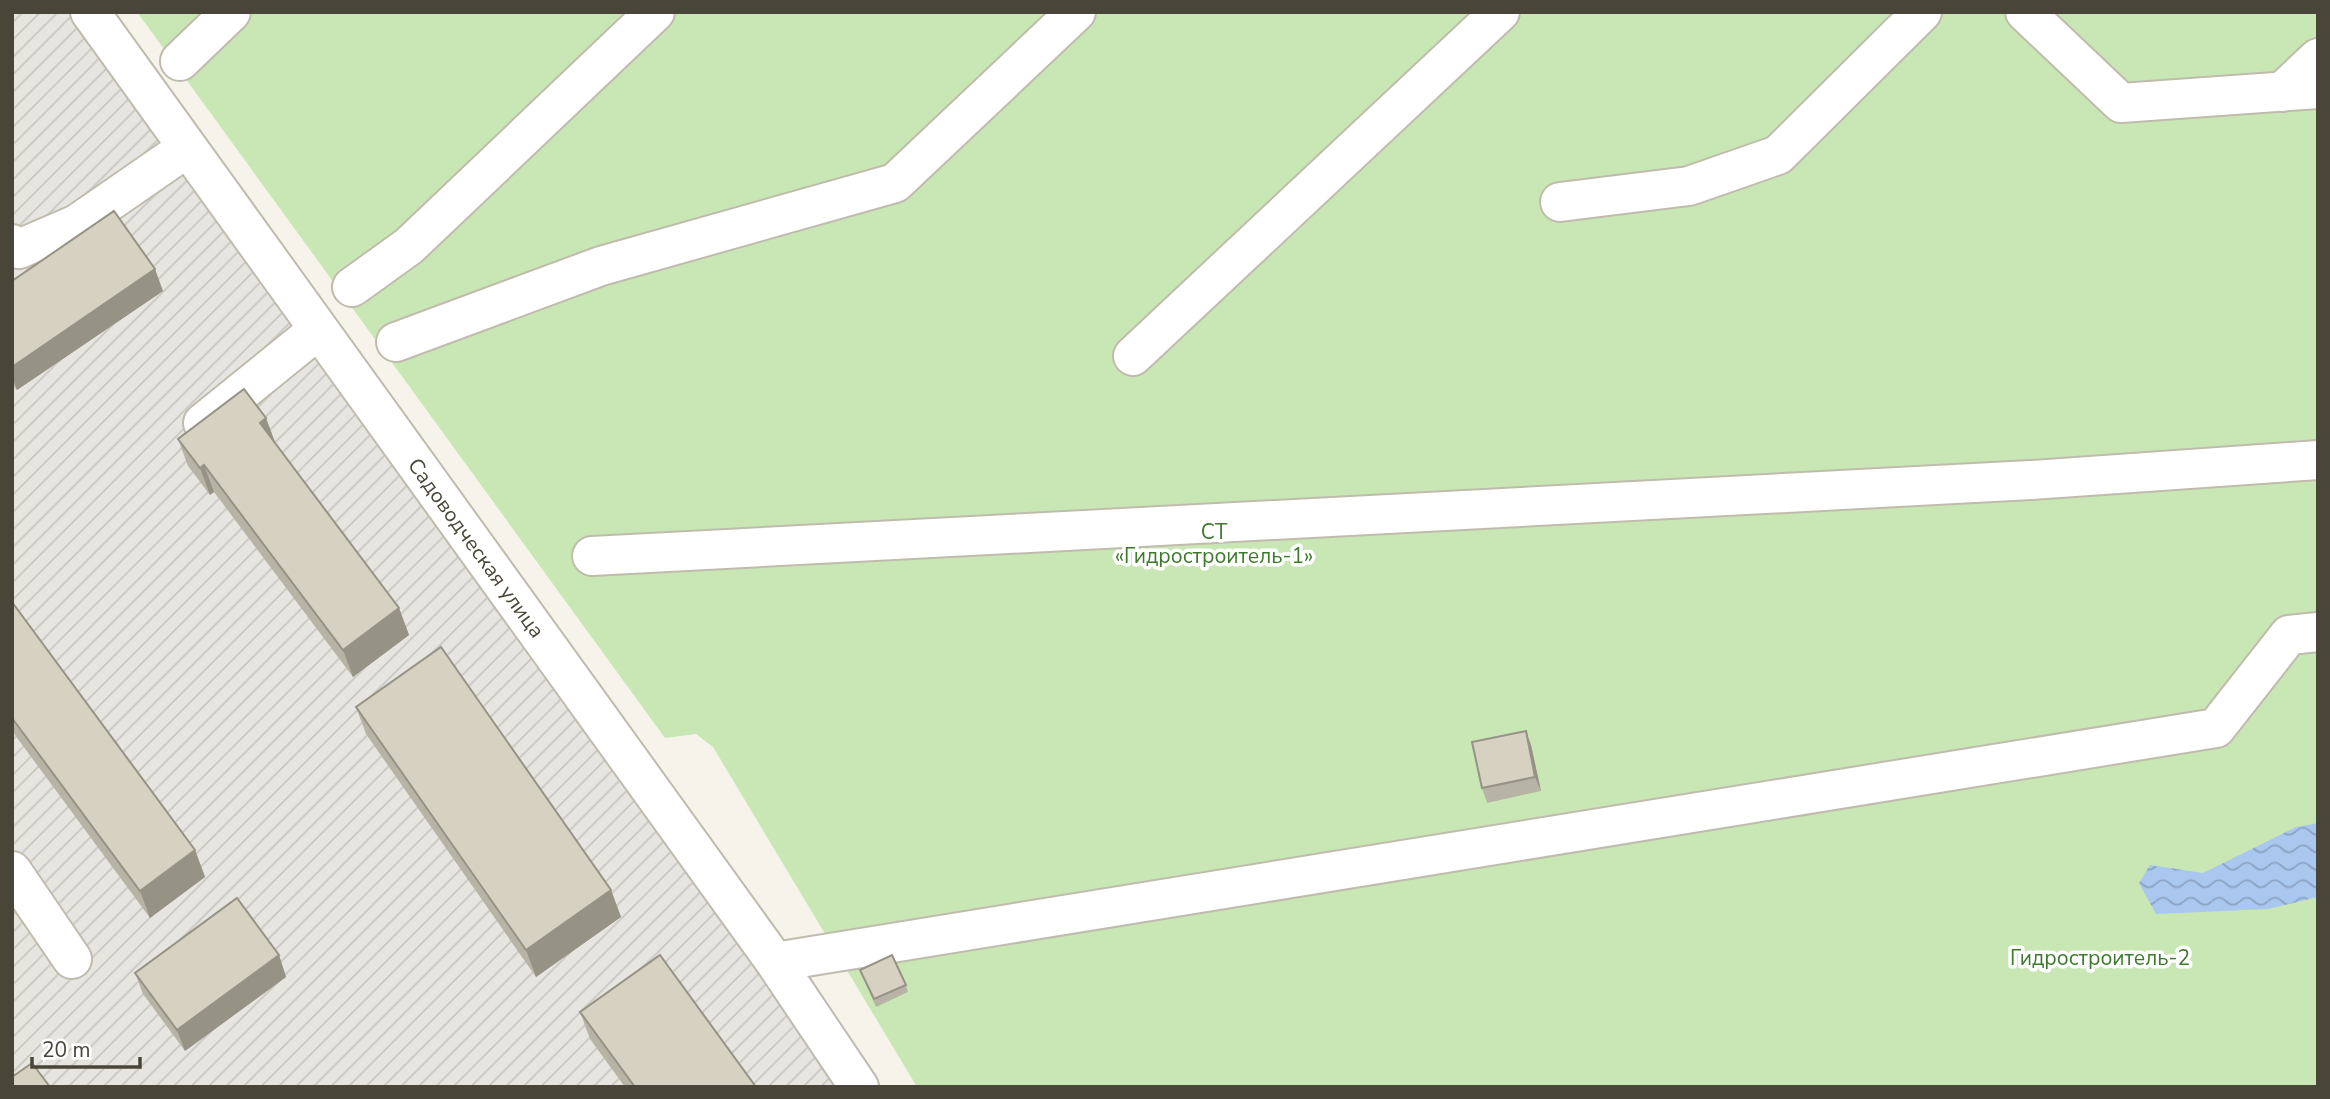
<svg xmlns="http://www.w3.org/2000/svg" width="2330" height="1099" font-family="'Nunito Sans',sans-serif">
	<defs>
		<pattern id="industrial-furrows" width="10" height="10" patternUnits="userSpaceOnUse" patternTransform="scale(1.75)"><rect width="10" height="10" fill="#e7e5df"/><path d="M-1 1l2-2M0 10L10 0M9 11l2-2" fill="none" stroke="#c8c6c0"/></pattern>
		<pattern id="water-waves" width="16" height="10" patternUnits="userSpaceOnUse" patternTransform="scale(1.75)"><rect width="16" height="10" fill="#a9c7ef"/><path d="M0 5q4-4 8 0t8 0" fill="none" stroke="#8ca3c3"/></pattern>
	</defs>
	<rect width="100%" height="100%" fill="#f5f3ea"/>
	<path fill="url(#industrial-furrows)" d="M12,12H105L837,1024L879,1087H12Z"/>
	<path fill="#c9e7b5" d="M137,12H2318V1087H917L713,747L696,734L665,738Z"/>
	<path fill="url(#water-waves)" d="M2318,823V897L2268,909L2156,914L2139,883L2150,865L2203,873L2296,827Z"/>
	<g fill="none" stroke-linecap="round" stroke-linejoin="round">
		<defs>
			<path id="minor" d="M90,12L775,962L859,1087
				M2025,12L2121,103L2318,89
				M180,61L231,12
				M2282,92L2318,58
				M1560,202L1689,186L1778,155L1922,12
				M12,244L19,249L77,224L187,148
				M352,287L409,246L655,12
				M396,342L601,266L895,183L1076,12
				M1133,356L1500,12
				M203,423L318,330
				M592,556L2031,480L2318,460
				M12,871L72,959
				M775,962L2216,728L2289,635L2318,632"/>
		</defs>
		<use href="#minor" stroke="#c0bcad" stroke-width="42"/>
		<use href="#minor" stroke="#fff" stroke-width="38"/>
	</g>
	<path fill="#b8b4a5" d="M12,281L163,291L17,390L12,383Z
		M266,418L275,443L399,608L409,635L353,677L214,492L210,495L188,466L178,439Z
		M12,602L195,850L205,877L150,918L12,731Z
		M356,707L611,890L621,917L536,977L366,734Z
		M1531,745L1541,791L1487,803L1482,788Z
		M279,955L286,977L185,1051L143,994L135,973Z
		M860,970L906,985L908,992L876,1007Z
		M580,1012L756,1087H625L590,1039Z"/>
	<path fill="#969286" d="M155,269L163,291L17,390L12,376V367Z
		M266,418L276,445L260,423Z
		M204,465L214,492L210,495L200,468Z
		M399,608L409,635L353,677L343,650Z
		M1526,731L1531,745L1541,791L1535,777Z
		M195,850L205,877L150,918L140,891Z
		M611,890L621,917L536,977L526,950Z
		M279,955L286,977L185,1051L177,1030Z"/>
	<path fill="#d6d1c0" stroke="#969286" stroke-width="2" d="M114,211L155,269L12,367V281Z
		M244,389L266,418L260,423L399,608L343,650L204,465L200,468L178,439Z
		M12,602L195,850L140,891L12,718Z
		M441,647L611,890L526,950L356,707Z
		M1526,731L1535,777L1482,788L1472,742Z
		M237,898L279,955L177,1030L135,973Z
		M660,955L756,1087H635L580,1012Z
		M892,955L906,985L874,999L860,970Z
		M32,1063L50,1087H12V1077Z"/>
	<g text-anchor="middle" stroke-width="7" stroke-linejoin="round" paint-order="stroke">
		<g font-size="21" fill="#3d7a2c" stroke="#fff">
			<text x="1214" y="539">СТ<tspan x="1214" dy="24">«Гидростроитель-1»</tspan></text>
			<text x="2100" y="965">Гидростроитель-2</text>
		</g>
		<g font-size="21" fill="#494538" stroke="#fff">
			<text transform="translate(476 548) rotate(54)" y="7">Садоводческая улица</text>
		</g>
	</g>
	<rect width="2330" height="1099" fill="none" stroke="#494538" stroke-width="28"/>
	<path d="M32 1057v10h108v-10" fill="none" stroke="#494538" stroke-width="3.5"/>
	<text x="42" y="1057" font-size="21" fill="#494538" stroke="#ffffff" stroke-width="5" paint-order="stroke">20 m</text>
</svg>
